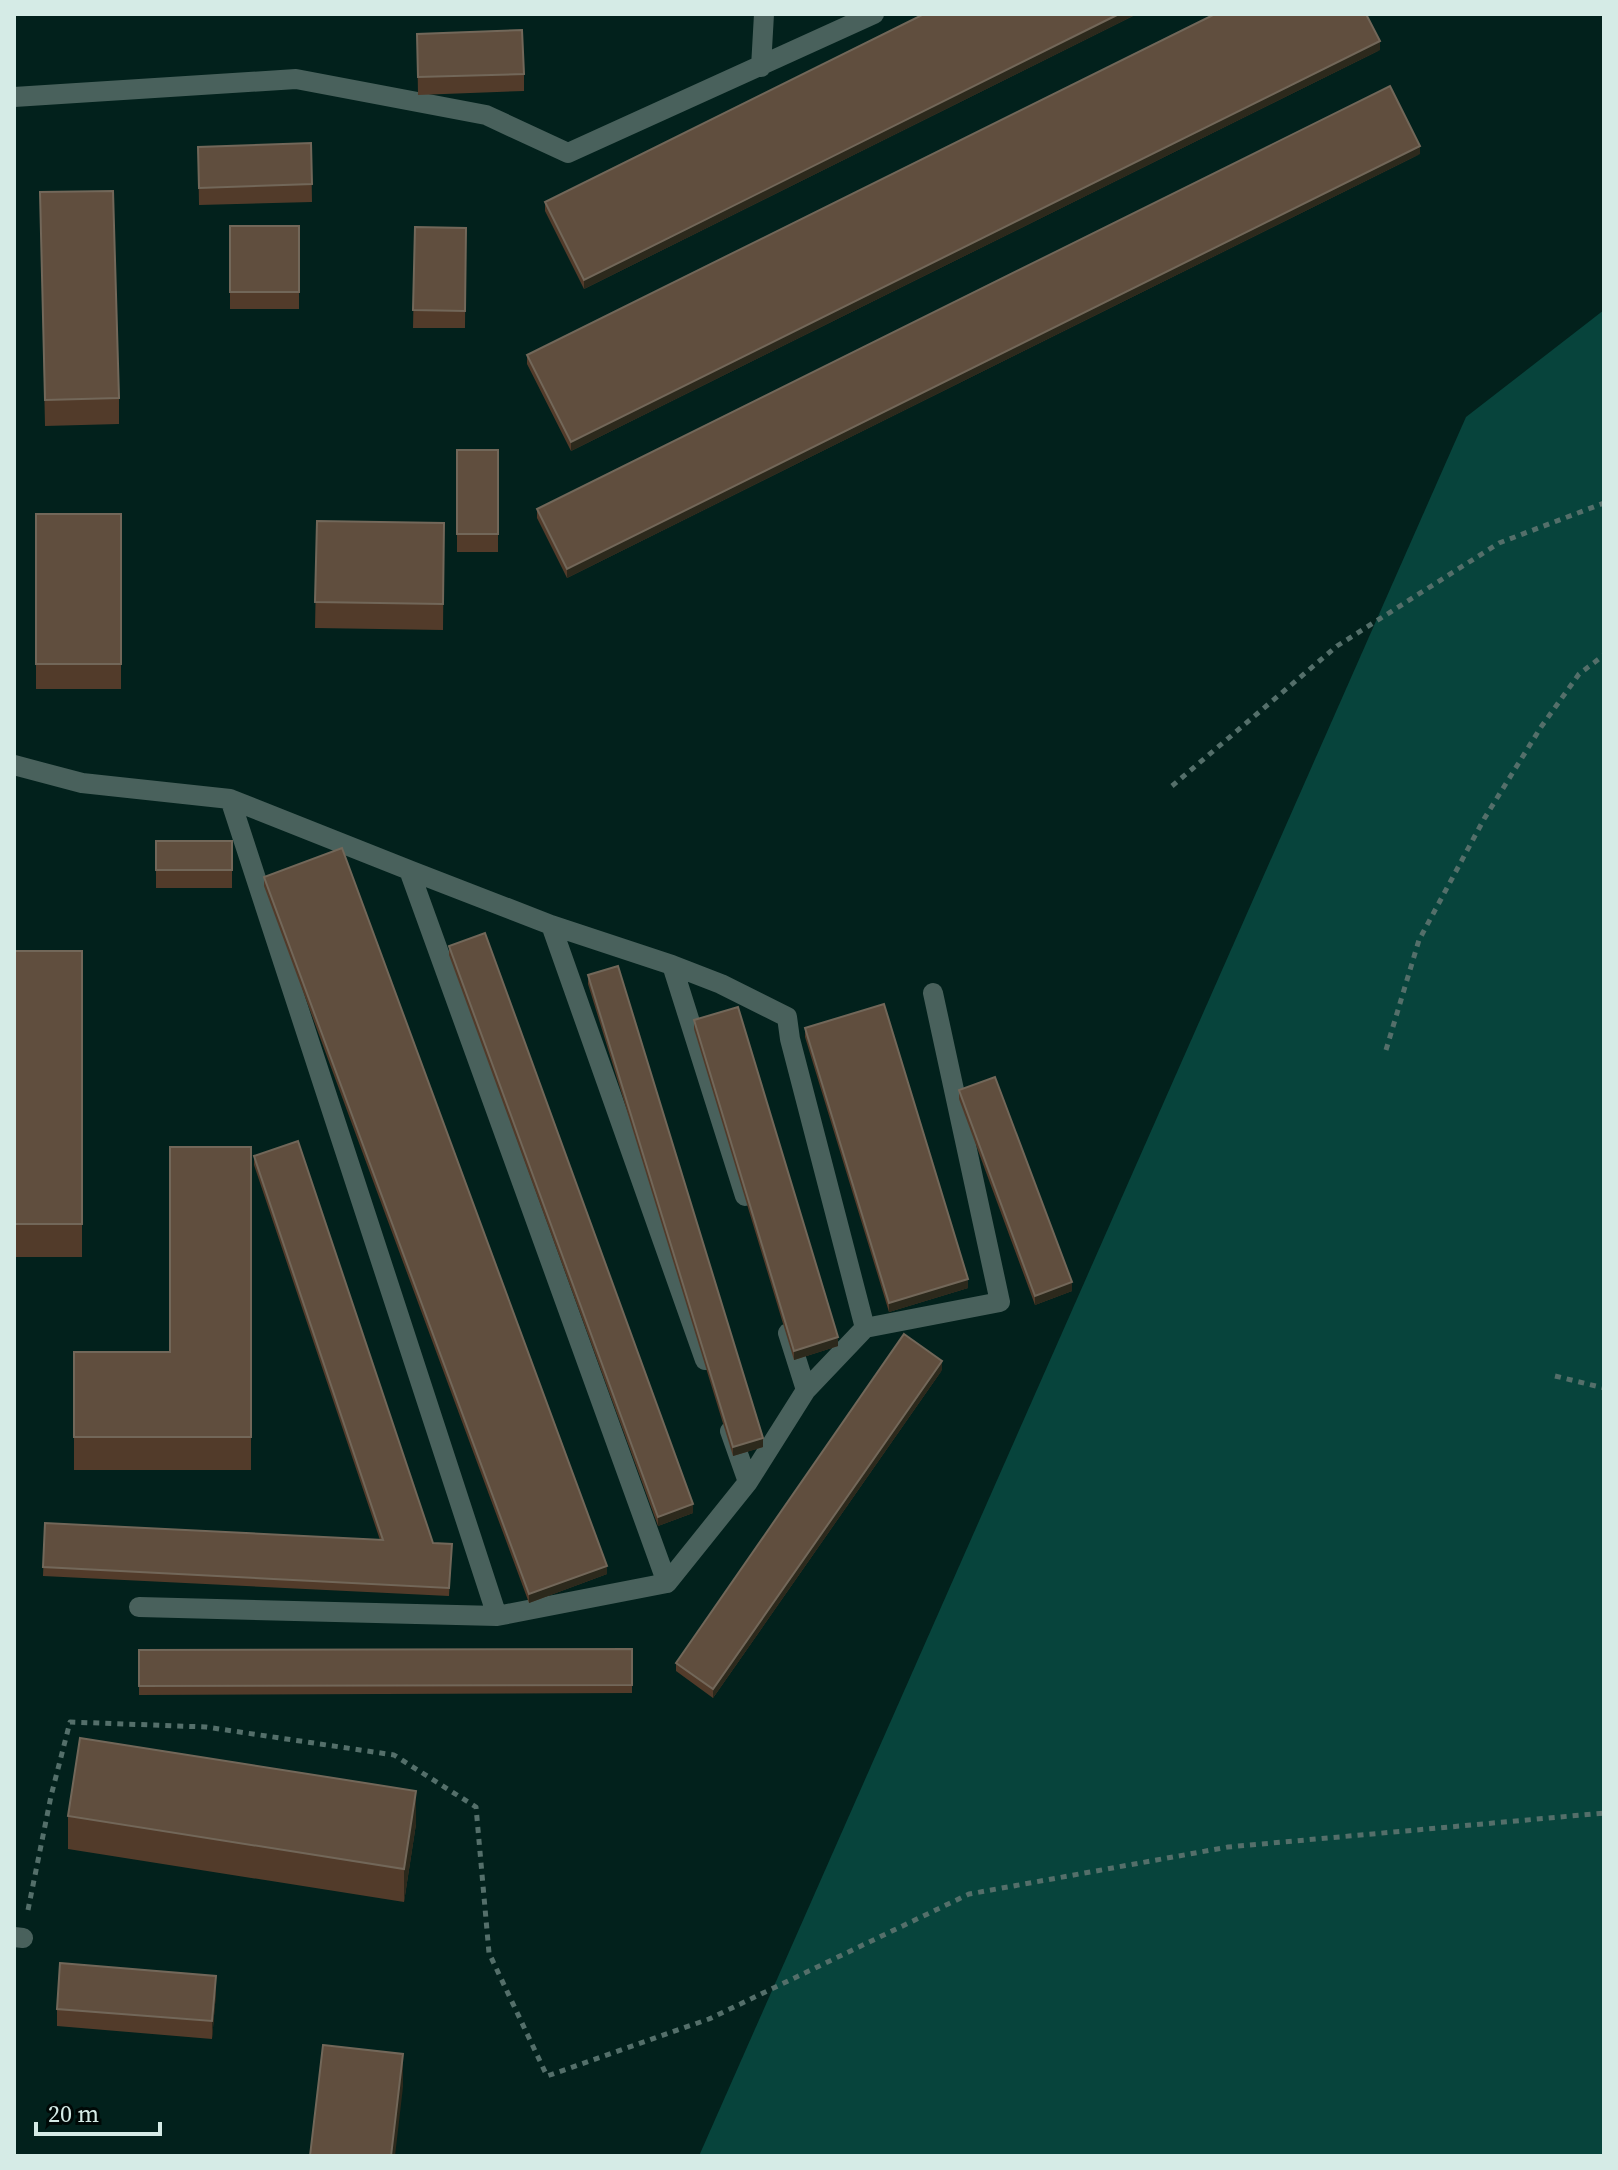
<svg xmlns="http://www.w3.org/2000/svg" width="1618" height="2170" font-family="'Source Serif 4',serif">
	<rect width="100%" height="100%" fill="#02211c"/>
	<path fill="#07443c" d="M1604,310V2156H699L1466,417Z"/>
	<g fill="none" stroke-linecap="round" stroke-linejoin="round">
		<path stroke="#546f6a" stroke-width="5" stroke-dasharray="6 6" stroke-linecap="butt" d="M1172,786L1337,646L1499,543L1604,503
			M1386,1050L1419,940L1484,819L1541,727L1579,674L1604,655
			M1555,1376L1604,1388
			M28,1910L51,1796L70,1722L206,1727L394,1755L476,1807L489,1953L547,2076L709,2019L969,1894L1228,1847L1604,1813"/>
		<path stroke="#49615c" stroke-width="20" d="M14,765L82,783L230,799L497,1616L139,1607
			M230,799L409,870L667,1583L497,1616
			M409,870L551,925L705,1360
			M551,925L672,965L745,1196
			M672,965L721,984L787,1017L790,1039L865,1328L806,1390
			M865,1328L1000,1302L933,993
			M748,1482L806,1390L788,1333
			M667,1583L748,1482L730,1431"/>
		<path stroke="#49615c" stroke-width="20" d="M761,67L764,14
			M14,97L296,79L486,115L568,153L874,14
			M14,1937L23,1938"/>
	</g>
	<path fill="#523b2a" d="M924,14H1137L584,289L545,211V202Z
		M417,34L524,74V91L418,95Z
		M1380,50L571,451L527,364V355Z
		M311,143L312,202L199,205L198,147Z
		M1420,154L567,578L537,518V509Z
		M40,192L119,398V424L45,426Z
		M230,226H299V309H230Z
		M415,227L466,228L465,328H413Z
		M457,450H498V552H457Z
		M36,514H121V689H36Z
		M317,521L444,523L443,630L315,628Z
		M156,841H232V888H156Z
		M264,877L607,1574L529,1603L264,886Z
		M449,946L693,1513L658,1526L449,955Z
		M14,951H82V1257H14Z
		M588,975L763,1447L733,1456L588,984Z
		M694,1020L838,1346L794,1360L694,1029Z
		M805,1028L968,1288L889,1312L805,1037Z
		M959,1090L1072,1291L1035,1305L959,1099Z
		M251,1147V1470H74V1352H170Z
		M254,1156L433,1543L452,1544L449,1596L43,1576L45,1523L380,1540L254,1165Z
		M942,1370L713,1698L676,1671V1663Z
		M632,1649V1693L139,1695V1650Z
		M68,1816L416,1824L404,1902L68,1849Z
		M216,1993L212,2039L57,2026V2009Z"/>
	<path fill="#2c291c" d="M1119,14H1137L584,289V280Z
		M1380,41V50L571,451V442Z
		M1420,146V154L567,578V569Z
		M968,1279V1288L889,1312V1303Z
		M1072,1282V1291L1035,1305V1296Z
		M838,1337V1346L794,1360V1351Z
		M942,1361V1370L713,1698V1689Z
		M763,1438V1447L733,1456V1447Z
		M693,1504V1513L658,1526V1517Z
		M607,1566V1574L529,1603V1594Z
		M416,1791V1824L404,1902V1869Z
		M216,1976V1993L212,2039V2021Z
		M403,2054V2087L395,2156H391Z"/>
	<path fill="#604e3e" stroke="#726759" stroke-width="2" d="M924,14H1119L584,280L545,202Z
		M1215,14H1366L1380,41L571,442L527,355Z
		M522,30L524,74L418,77L417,34Z
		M1390,86L1420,146L567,569L537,509Z
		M311,143L312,184L199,188L198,147Z
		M113,191L119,398L45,400L40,192Z
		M230,226H299V292H230Z
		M415,227L466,228L465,311L413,310Z
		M457,450H498V534H457Z
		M36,514H121V664H36Z
		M317,521L444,523L443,604L315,602Z
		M156,841H232V870H156Z
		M342,848L607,1566L529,1594L264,877Z
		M485,933L693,1504L658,1517L449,946Z
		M14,951H82V1224H14Z
		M618,966L763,1438L733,1447L588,975Z
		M884,1004L968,1279L889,1303L805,1028Z
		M738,1007L838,1337L794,1351L694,1020Z
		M995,1077L1072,1282L1035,1296L959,1090Z
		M298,1141L433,1543L452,1544L449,1588L43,1567L45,1523L383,1540L254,1156Z
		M170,1147H251V1437H74V1352H170Z
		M904,1334L942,1361L713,1689L676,1663Z
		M632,1649V1685L139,1686V1650Z
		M80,1738L416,1791L404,1869L68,1816Z
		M60,1963L216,1976L212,2021L57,2009Z
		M323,2045L403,2054L391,2156H310Z"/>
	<rect width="1618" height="2170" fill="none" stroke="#d5ebe6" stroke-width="32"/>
	<path d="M36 2122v12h124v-12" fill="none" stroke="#d5ebe6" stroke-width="4"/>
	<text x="48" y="2122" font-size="24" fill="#d5ebe6" stroke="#000907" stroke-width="6" paint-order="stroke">20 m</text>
</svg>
